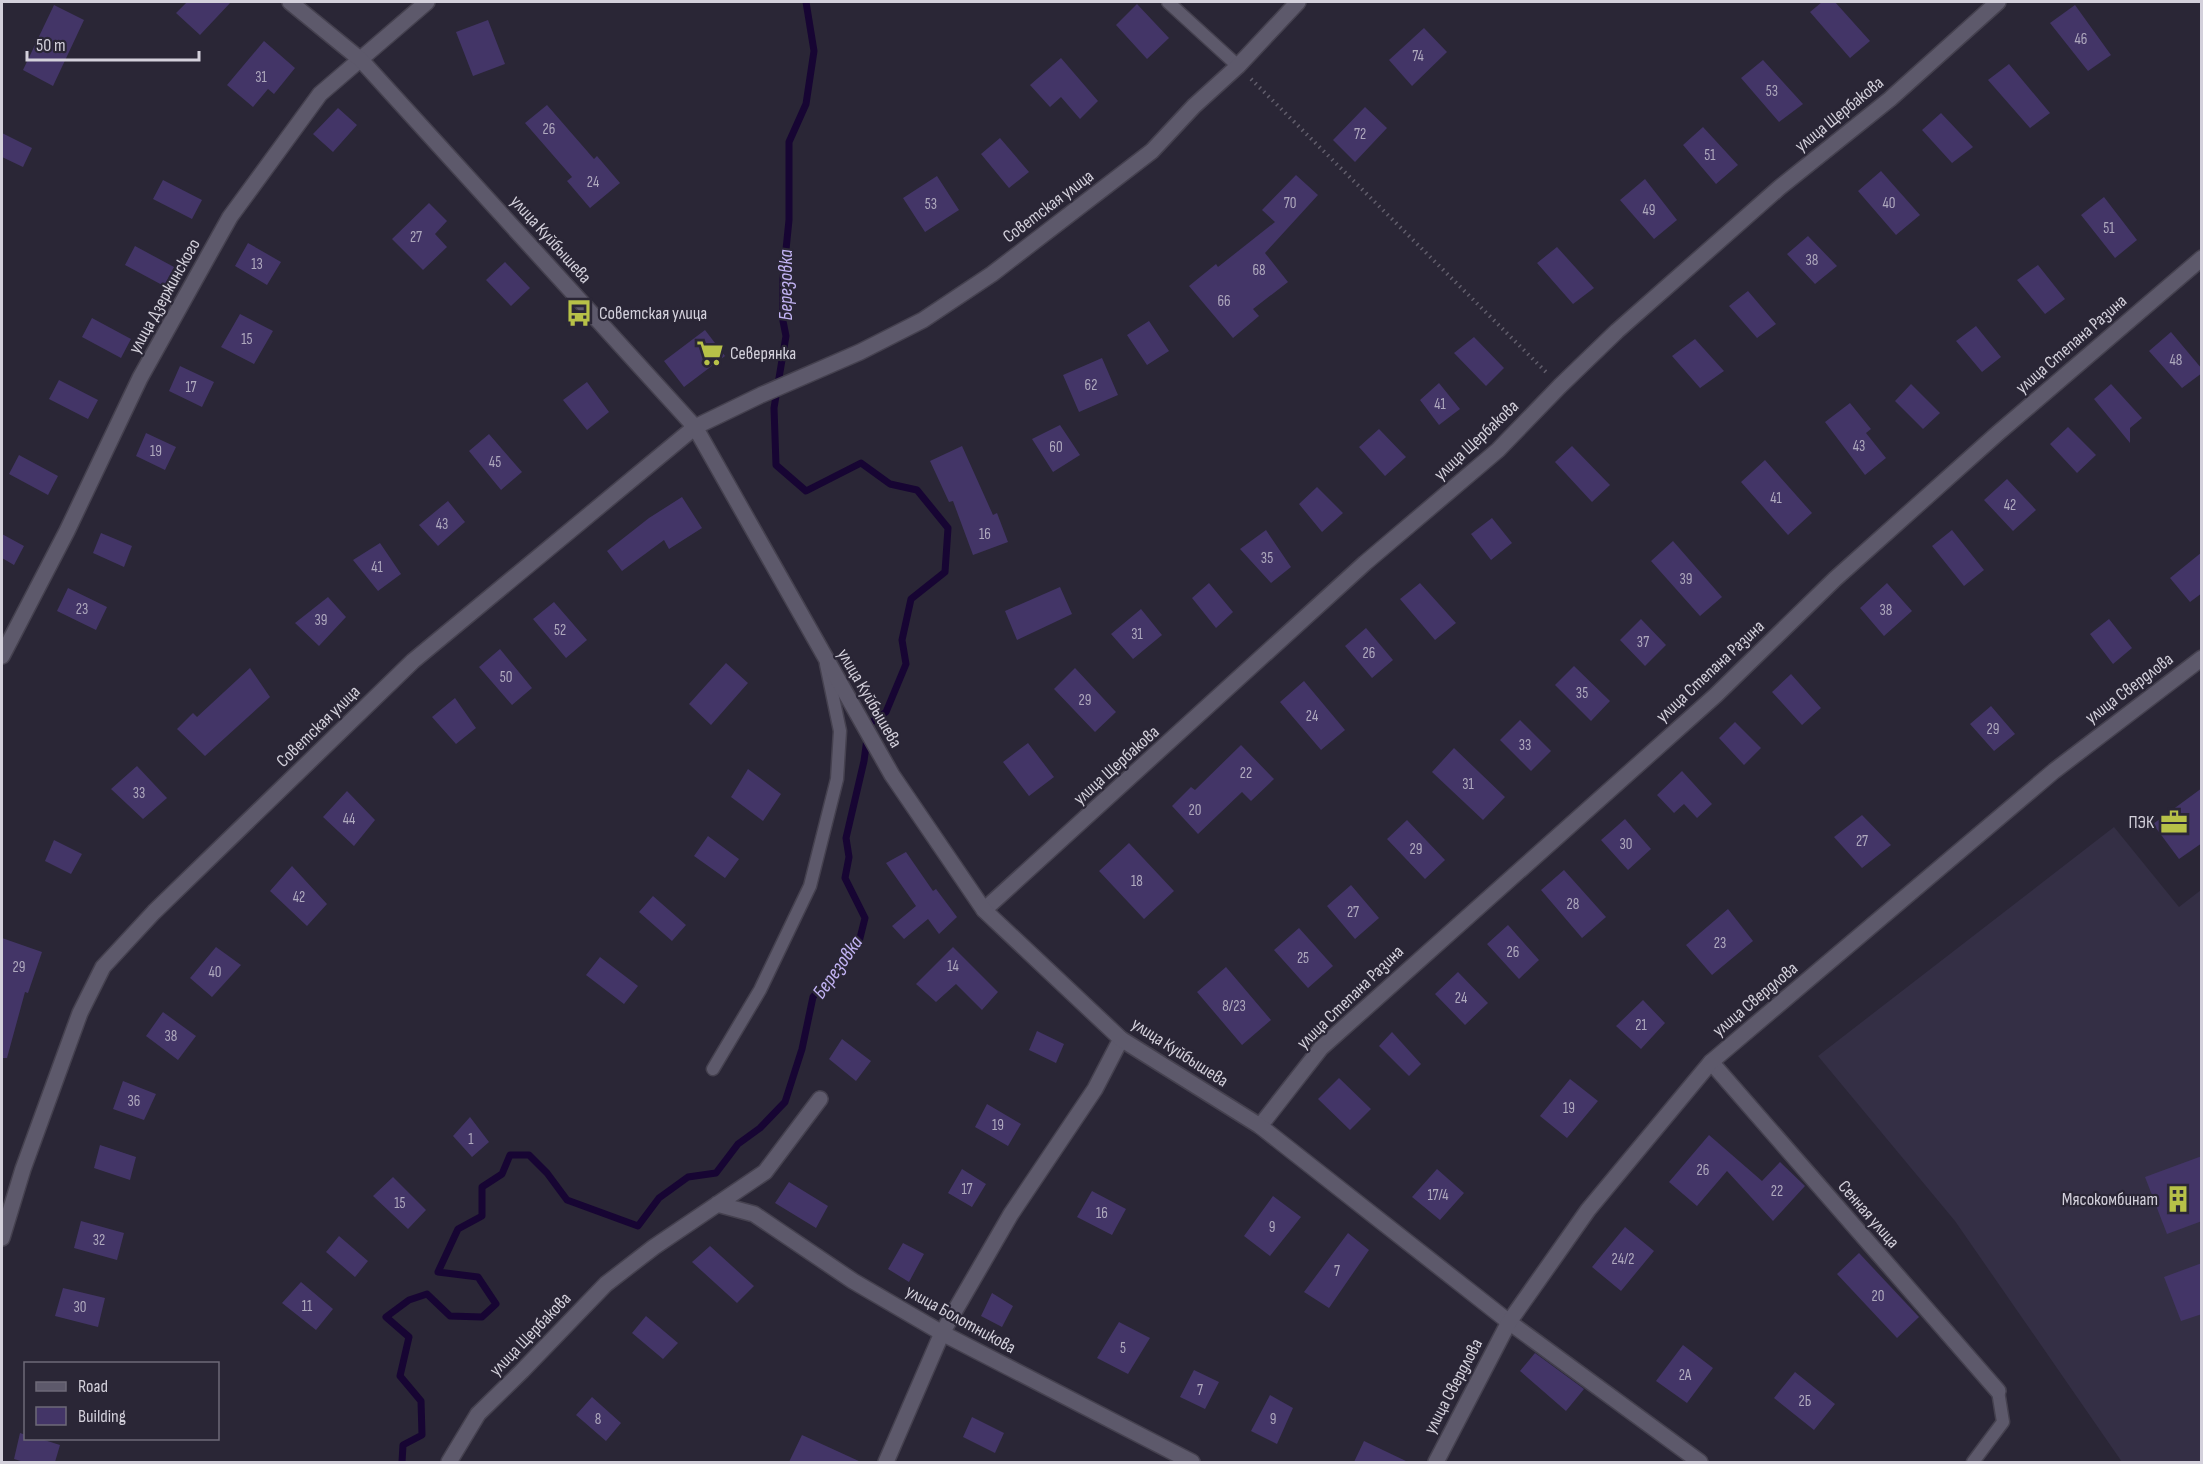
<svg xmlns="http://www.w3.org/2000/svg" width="2203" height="1464" font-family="'Sofia Sans Condensed',sans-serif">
	<rect width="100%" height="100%" fill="#2a2636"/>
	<path fill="#342f45" d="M2114,827L2179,907L2201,890V1462H2122L1955,1221L1818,1056Z"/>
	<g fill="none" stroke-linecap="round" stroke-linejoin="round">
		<path stroke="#170533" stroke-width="7" d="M402,1462L403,1445L422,1435L421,1401L400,1376L409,1337L386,1317L409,1300L427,1294L450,1316L482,1317L496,1304L478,1277L438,1272L458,1229L482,1216V1187L502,1174L510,1155H529L547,1173L567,1200L638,1226L659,1198L688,1177L716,1173L738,1144L760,1128L785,1102L802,1049L813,997L859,942L865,918L845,878L849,857L846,838L864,761L869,724L886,712L906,664L902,640L911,599L945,572L948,528L917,490L890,484L861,463L806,491L776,465L774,408L786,336L783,321V279L789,220V142L806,104L814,51L806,2"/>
	</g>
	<path fill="#433567" d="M187,2H231L200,35L176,13Z
		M1822,2H1835L1870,41L1850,58L1810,12Z
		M1137,4L1169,38L1147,59L1116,25Z
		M54,5L84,20L53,86L23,70Z
		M2075,5L2111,55L2088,71L2050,23Z
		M488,20L505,64L473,76L456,32Z
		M1424,28L1447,52L1412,86L1389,60Z
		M264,41L295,68L274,94L268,89L253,107L227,85Z
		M1061,58L1098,101L1080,119L1061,97L1050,107L1030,85Z
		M1763,60L1803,104L1779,122L1741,78Z
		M2009,64L2050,113L2030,128L1988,80Z
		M547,105L594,159L597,156L620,183L590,208L567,181L572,177L525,123Z
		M1365,107L1387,128L1355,162L1333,140Z
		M338,108L357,125L333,152L313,134Z
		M1941,113L1973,147L1952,163L1922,130Z
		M1703,127L1738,165L1716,184L1683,145Z
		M2,133L32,148L23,167L2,157Z
		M1000,138L1029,172L1009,188L981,154Z
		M1881,171L1920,215L1896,235L1858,191Z
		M1296,175L1318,195L1265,253L1288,282L1253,309L1259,316L1233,338L1189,286L1216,264L1218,267L1275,222L1262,210Z
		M937,176L959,210L925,232L903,198Z
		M1645,179L1677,220L1654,239L1620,200Z
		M163,180L202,200L192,219L153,199Z
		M2104,197L2137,240L2115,258L2081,215Z
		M429,203L447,221L435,234L447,247L423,270L392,239Z
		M1808,236L1837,266L1815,284L1787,254Z
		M248,243L281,262L267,285L235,266Z
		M135,246L174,267L164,286L125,265Z
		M1557,247L1594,288L1573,304L1537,263Z
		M505,262L530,288L511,306L486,280Z
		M2038,265L2065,299L2045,314L2017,280Z
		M1748,291L1776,324L1757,338L1729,306Z
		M240,314L273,331L254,364L221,347Z
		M92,318L131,339L121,358L82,337Z
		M1149,321L1169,351L1147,365L1127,335Z
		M1976,326L2001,357L1982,372L1956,341Z
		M705,330L725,356L684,387L664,361Z
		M2171,332L2202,369V373L2182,388L2149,351Z
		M1474,337L1504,368L1486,386L1454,353Z
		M1695,339L1724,371L1700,388L1672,356Z
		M1102,358L1118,395L1079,412L1063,375Z
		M180,366L214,382L202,407L169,391Z
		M59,380L98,400L88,419L49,399Z
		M587,382L609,412L587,430L563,400Z
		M1439,383L1460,409L1439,425L1420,400Z
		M1911,384L1940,413L1923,429L1895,401Z
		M2111,384L2142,418L2130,428V443L2094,399Z
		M1850,403L1871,429L1866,433L1886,458L1865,475L1825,422Z
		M1060,425L1080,455L1053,472L1032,439Z
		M2068,427L2096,455L2077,473L2050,444Z
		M1379,429L1406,457L1385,476L1359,447Z
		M146,433L176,447L165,470L136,456Z
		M489,434L522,472L501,490L469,451Z
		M962,446L993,515L997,513L1008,542L973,555L953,501L949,502L930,461Z
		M1572,446L1610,485L1592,502L1555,462Z
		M19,455L58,476L48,495L9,474Z
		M1765,460L1812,513L1788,535L1741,482Z
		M2007,479L2036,510L2013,531L1984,500Z
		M1317,487L1343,513L1322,532L1299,504Z
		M682,497L702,528L669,549L664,540L622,571L607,551L649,518Z
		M448,501L465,522L438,546L419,525Z
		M1492,518L1512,543L1491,560L1471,534Z
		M1266,530L1291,567L1271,583L1240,549Z
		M1952,530L1984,570L1964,586L1932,546Z
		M101,533L132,546L124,567L93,553Z
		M2,534L24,546L14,565L2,558Z
		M1673,541L1722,597L1700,616L1651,561Z
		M380,543L401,574L378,591L353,560Z
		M2202,552V593L2190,602L2170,578Z
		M1209,583L1233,612L1216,628L1192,598Z
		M1420,583L1456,623L1435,640L1400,599Z
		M1887,583L1912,611L1884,636L1860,608Z
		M1060,587L1072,614L1017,640L1005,611Z
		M68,588L107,607L96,630L57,611Z
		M328,597L346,617L319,646L295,623Z
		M554,602L587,640L566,658L533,619Z
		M1141,609L1162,635L1133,659L1111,634Z
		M1641,619L1666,645L1645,666L1620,640Z
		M2109,619L2132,648L2113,664L2090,634Z
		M1366,628L1393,660L1372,678L1345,646Z
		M500,649L532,688L512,705L479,667Z
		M726,663L748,683L711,725L689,704Z
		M1574,666L1610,701L1591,721L1555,685Z
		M250,668L270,697L205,756L177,729L193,713L197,717Z
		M1075,668L1116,712L1095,732L1054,689Z
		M1791,674L1821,708L1802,725L1772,692Z
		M1304,681L1345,730L1321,750L1280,702Z
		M455,698L476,728L456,744L432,717Z
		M1991,706L2015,734L1994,751L1970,724Z
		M1520,720L1551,751L1531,771L1500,740Z
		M1735,722L1761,748L1744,765L1719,738Z
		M1028,743L1054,777L1029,796L1003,762Z
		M1241,745L1274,779L1251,801L1242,792L1198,834L1172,806L1191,787L1195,790Z
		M1454,748L1505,797L1483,820L1432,772Z
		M137,766L167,798L143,819L111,789Z
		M748,769L781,794L763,821L731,797Z
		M1682,771L1712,804L1697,818L1684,804L1674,813L1657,795Z
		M2202,788V843L2179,859L2153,824Z
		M347,791L375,820L354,846L323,817Z
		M1862,815L1891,845L1862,868L1834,837Z
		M1625,819L1651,849L1628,870L1601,840Z
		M1407,820L1445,860L1425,879L1387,839Z
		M708,836L739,859L725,878L694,856Z
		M54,840L82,854L71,874L45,861Z
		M1129,843L1174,891L1144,919L1099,871Z
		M906,852L933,891L936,889L957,917L939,934L928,919L904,939L892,926L916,906L886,863Z
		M292,866L327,904L307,926L270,891Z
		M1564,870L1606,917L1582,938L1541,890Z
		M1351,885L1379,918L1355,939L1327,906Z
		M653,896L686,925L672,941L639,912Z
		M1728,909L1753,941L1712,975L1686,945Z
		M1508,925L1539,960L1519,979L1487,944Z
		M1299,928L1333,966L1308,988L1274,950Z
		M2,938L42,952L28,993L25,992L7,1058H2Z
		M216,947L241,965L212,997L190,978Z
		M953,947L998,992L982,1010L956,984L936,1002L916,984Z
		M600,957L638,986L624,1004L586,975Z
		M1226,967L1271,1020L1242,1045L1197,992Z
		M1458,972L1488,1003L1465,1025L1435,994Z
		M1643,1000L1665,1023L1641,1049L1616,1026Z
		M163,1012L196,1036L178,1060L146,1036Z
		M1037,1031L1064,1044L1056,1063L1029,1050Z
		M1392,1032L1421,1064L1409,1076L1379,1046Z
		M842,1039L871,1061L856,1081L829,1059Z
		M1339,1078L1371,1109L1350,1130L1318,1099Z
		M1570,1079L1598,1101L1567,1138L1540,1116Z
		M123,1081L156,1094L144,1120L113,1109Z
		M987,1104L1021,1124L1008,1146L975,1127Z
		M470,1117L489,1142L472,1157L453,1136Z
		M1709,1135L1762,1181L1780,1162L1805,1186L1773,1221L1727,1171L1697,1206L1669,1182Z
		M100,1145L136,1157L130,1180L94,1168Z
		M2202,1156V1221L2167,1234L2145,1177Z
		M962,1169L986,1184L972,1207L948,1193Z
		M1437,1169L1464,1193L1440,1220L1412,1197Z
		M393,1177L426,1210L408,1229L373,1196Z
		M789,1182L828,1206L816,1228L775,1203Z
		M1092,1191L1126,1209L1112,1235L1077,1217Z
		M1273,1196L1301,1217L1270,1256L1244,1236Z
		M81,1221L124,1233L117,1260L74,1248Z
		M1625,1227L1654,1251L1621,1291L1592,1267Z
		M1348,1233L1369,1250L1329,1308L1304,1292Z
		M339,1236L368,1261L355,1277L326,1252Z
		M903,1243L924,1254L909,1282L888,1269Z
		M710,1246L754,1286L737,1303L692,1262Z
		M1859,1253L1919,1317L1897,1338L1837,1274Z
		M2202,1263V1314L2181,1321L2164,1277Z
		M301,1282L333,1309L316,1330L282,1303Z
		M63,1288L105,1298L98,1327L55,1316Z
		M992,1293L1013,1306L1002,1327L981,1316Z
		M646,1316L678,1343L663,1359L632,1333Z
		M1119,1322L1150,1338L1128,1374L1097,1358Z
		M1683,1345L1713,1368L1687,1403L1656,1381Z
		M1535,1353L1584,1389L1566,1411L1520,1371Z
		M1194,1370L1219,1382L1205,1409L1180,1397Z
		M1795,1372L1835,1404L1814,1430L1774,1398Z
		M1270,1395L1293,1408L1277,1444L1251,1431Z
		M592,1397L621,1423L606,1441L576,1415Z
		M972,1417L1004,1433L995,1453L963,1437Z
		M20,1433L26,1435V1438H38L60,1445L55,1462H24L14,1459Z
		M802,1435L861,1462H789Z
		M1364,1441L1408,1462H1354Z"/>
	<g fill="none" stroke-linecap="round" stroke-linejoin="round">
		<defs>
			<path id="service" d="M1168,2L1238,66
				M713,1069L760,990L810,886L837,779L840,731L826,664
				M1973,1462L2003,1422L1998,1391"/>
			<path id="minor" d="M2,656L67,531L140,378L230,217L320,94L427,2
				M984,910L1365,563L1498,450L1560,386L1617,331L1779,188L1890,99L1998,2
				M1711,1062L1998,1391
				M1260,1126L1321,1048L1716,695L1835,579L1998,433L2202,258
				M717,1204L754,1214L853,1281L942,1333L1192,1462
				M1509,1322L1700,1462
				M449,1462L478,1414L522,1371L606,1284L654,1247L765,1172L820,1099
				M886,1462L942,1333L1011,1214L1095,1089L1121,1039"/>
			<path id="tertiary" d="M290,2L361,60L695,427L892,775L984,910L1121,1039L1260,1126L1509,1322
				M2,1238L23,1169L80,1013L103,967L154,912L413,661L695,427L761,395L860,352L923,320L992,274L1152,151L1194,106L1238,66L1298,2"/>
			<path id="secondary" d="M1436,1462L1509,1322L1588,1210L1711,1062L2054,771L2202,658"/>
		</defs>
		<use href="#service" stroke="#45414f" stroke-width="15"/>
		<use href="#minor" stroke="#45414f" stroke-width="18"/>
		<use href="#tertiary" stroke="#45414f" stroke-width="18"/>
		<use href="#secondary" stroke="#45414f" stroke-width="18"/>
		<path stroke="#625e6c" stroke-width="4" stroke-dasharray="1.5 4.5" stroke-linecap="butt" d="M1251,79L1548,374"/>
		<use href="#service" stroke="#5d596b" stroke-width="12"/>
		<use href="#minor" stroke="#5d596b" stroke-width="15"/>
		<use href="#tertiary" stroke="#5d596b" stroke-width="15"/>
		<use href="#secondary" stroke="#5d596b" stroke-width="15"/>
	</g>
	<defs>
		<symbol id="bus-bare" viewBox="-9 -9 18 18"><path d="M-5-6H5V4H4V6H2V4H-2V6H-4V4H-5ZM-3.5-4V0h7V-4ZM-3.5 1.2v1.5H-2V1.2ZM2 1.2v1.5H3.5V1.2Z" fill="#b7c148" stroke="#2a2636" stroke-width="2.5" paint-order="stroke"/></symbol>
		<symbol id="supermarket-bare" viewBox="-9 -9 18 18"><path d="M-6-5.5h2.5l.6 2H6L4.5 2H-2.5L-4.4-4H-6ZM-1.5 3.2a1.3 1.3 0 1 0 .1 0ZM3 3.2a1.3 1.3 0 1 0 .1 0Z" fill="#b7c148" stroke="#2a2636" stroke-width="2.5" paint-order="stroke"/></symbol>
		<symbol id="office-bare" viewBox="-9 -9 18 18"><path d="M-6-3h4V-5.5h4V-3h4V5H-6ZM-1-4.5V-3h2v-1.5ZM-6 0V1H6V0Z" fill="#b7c148" stroke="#2a2636" stroke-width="2.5" paint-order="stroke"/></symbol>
		<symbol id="building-bare" viewBox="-9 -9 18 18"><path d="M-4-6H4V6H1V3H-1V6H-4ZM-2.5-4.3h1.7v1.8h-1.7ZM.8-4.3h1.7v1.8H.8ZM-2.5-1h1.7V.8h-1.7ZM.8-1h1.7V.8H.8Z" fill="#b7c148" stroke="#2a2636" stroke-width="2.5" paint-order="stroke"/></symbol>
	</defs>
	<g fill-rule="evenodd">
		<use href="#bus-bare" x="560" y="294" width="38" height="38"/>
		<use href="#supermarket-bare" x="691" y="334" width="38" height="38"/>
		<use href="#office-bare" x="2155" y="803" width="38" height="38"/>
		<use href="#building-bare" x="2159" y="1180" width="38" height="38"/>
	</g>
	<g text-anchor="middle" stroke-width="4.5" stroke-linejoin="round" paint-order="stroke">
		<g font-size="15" fill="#afa9be">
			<text x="2081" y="44">46</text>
			<text x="1418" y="61">74</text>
			<text x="261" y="82">31</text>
			<text x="1772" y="96">53</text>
			<text x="549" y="134">26</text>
			<text x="1360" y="139">72</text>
			<text x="1710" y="160">51</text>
			<text x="593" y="187">24</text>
			<text x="1290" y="208">70</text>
			<text x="1889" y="208">40</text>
			<text x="931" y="209">53</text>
			<text x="1649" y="215">49</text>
			<text x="2109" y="233">51</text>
			<text x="416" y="242">27</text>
			<text x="1812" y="265">38</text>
			<text x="257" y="269">13</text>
			<text x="1259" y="275">68</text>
			<text x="1224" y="306">66</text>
			<text x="247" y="344">15</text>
			<text x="2176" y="365">48</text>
			<text x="1091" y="390">62</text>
			<text x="191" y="392">17</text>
			<text x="1440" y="409">41</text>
			<text x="1859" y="451">43</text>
			<text x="1056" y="452">60</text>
			<text x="156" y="456">19</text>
			<text x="495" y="467">45</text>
			<text x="1776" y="503">41</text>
			<text x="2010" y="510">42</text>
			<text x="442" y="529">43</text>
			<text x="985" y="539">16</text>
			<text x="1267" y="563">35</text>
			<text x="377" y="572">41</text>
			<text x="1686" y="584">39</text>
			<text x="82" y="614">23</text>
			<text x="1886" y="615">38</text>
			<text x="321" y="625">39</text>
			<text x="560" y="635">52</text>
			<text x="1137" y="639">31</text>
			<text x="1643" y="647">37</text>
			<text x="1369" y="658">26</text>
			<text x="506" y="682">50</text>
			<text x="1582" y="698">35</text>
			<text x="1085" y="705">29</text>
			<text x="1312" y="721">24</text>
			<text x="1993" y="734">29</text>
			<text x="1525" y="750">33</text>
			<text x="1246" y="778">22</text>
			<text x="1468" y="789">31</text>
			<text x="139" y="798">33</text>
			<text x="1195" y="815">20</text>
			<text x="349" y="824">44</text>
			<text x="1862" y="846">27</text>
			<text x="1626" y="849">30</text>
			<text x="1416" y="854">29</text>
			<text x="1137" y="886">18</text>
			<text x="299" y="902">42</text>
			<text x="1573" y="909">28</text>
			<text x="1353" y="917">27</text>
			<text x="1720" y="948">23</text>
			<text x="1513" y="957">26</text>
			<text x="1303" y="963">25</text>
			<text x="953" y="971">14</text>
			<text x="19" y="972">29</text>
			<text x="215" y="977">40</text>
			<text x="1461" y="1003">24</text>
			<text x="1234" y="1011">8/23</text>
			<text x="1641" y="1030">21</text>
			<text x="171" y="1041">38</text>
			<text x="134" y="1106">36</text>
			<text x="1569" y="1113">19</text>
			<text x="998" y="1130">19</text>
			<text x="471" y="1144">1</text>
			<text x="1703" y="1175">26</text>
			<text x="967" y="1194">17</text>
			<text x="1777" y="1196">22</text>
			<text x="1438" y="1200">17/4</text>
			<text x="400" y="1208">15</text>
			<text x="1102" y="1218">16</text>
			<text x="1272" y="1232">9</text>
			<text x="99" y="1245">32</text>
			<text x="1623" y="1264">24/2</text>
			<text x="1337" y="1276">7</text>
			<text x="1878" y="1301">20</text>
			<text x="307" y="1311">11</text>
			<text x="80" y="1312">30</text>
			<text x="1123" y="1353">5</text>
			<text x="1685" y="1380">2А</text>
			<text x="1200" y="1395">7</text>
			<text x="1805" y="1406">2Б</text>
			<text x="598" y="1424">8</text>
			<text x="1273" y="1424">9</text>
		</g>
		<g font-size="18" fill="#d3d0db" stroke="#2a2636">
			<text transform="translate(1839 114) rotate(-39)" y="6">улица Щербакова</text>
			<text transform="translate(1048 206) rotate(-37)" y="6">Советская улица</text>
			<text transform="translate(551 239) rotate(48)" y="6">улица Куйбышева</text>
			<text transform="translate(164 296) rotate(-61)" y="6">улица Дзержинского</text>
			<text transform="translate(2071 344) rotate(-41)" y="6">улица Степана Разина</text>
			<text transform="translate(1476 440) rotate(-43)" y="6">улица Щербакова</text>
			<text transform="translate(1710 671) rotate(-43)" y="6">улица Степана Разина</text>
			<text transform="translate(2129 688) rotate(-37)" y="6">улица Свердлова</text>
			<text transform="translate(870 698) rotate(60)" y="6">улица Куйбышева</text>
			<text transform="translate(318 726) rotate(-44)" y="6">Советская улица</text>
			<text transform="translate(1116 765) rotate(-42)" y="6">улица Щербакова</text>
			<text transform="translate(1350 997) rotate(-44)" y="6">улица Степана Разина</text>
			<text transform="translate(1755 999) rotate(-40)" y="6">улица Свердлова</text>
			<text transform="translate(1180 1052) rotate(33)" y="6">улица Куйбышева</text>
			<text transform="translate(1869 1214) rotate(49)" y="6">Сенная улица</text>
			<text transform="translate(961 1319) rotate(29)" y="6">улица Болотникова</text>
			<text transform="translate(530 1334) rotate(-46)" y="6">улица Щербакова</text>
			<text transform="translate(1453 1386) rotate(-62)" y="6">улица Свердлова</text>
		</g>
		<g font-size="18" fill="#d3d0db" stroke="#2a2636" text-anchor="start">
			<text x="599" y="319">Советская улица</text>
			<text x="730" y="359">Северянка</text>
			<text x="2154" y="828" text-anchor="end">ПЭК</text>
			<text x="2158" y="1205" text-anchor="end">Мясокомбинат</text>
		</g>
		<g font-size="20" font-style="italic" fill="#c2b3f3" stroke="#2a2636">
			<text transform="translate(785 285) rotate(-90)" y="7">Березовка</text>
			<text transform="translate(837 967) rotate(-55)" y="7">Березовка</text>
		</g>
	</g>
	<rect width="2203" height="1464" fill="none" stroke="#d3d0db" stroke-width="6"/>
	<rect x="24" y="1362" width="195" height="78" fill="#2a2636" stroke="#6e6a78" stroke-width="1.5"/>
	<rect x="36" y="1382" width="30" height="9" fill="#5d596b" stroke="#6e6a78" stroke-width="1.5"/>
	<text x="78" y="1392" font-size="18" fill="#d3d0db">Road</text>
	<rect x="36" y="1407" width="30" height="18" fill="#433567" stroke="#6e6a78" stroke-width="1.5"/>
	<text x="78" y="1422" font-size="18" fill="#d3d0db">Building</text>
	<path d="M27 51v9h172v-9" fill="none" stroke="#d3d0db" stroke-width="3"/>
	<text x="36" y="51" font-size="18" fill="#d3d0db" stroke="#2a2636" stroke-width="4.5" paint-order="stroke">50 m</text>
</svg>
